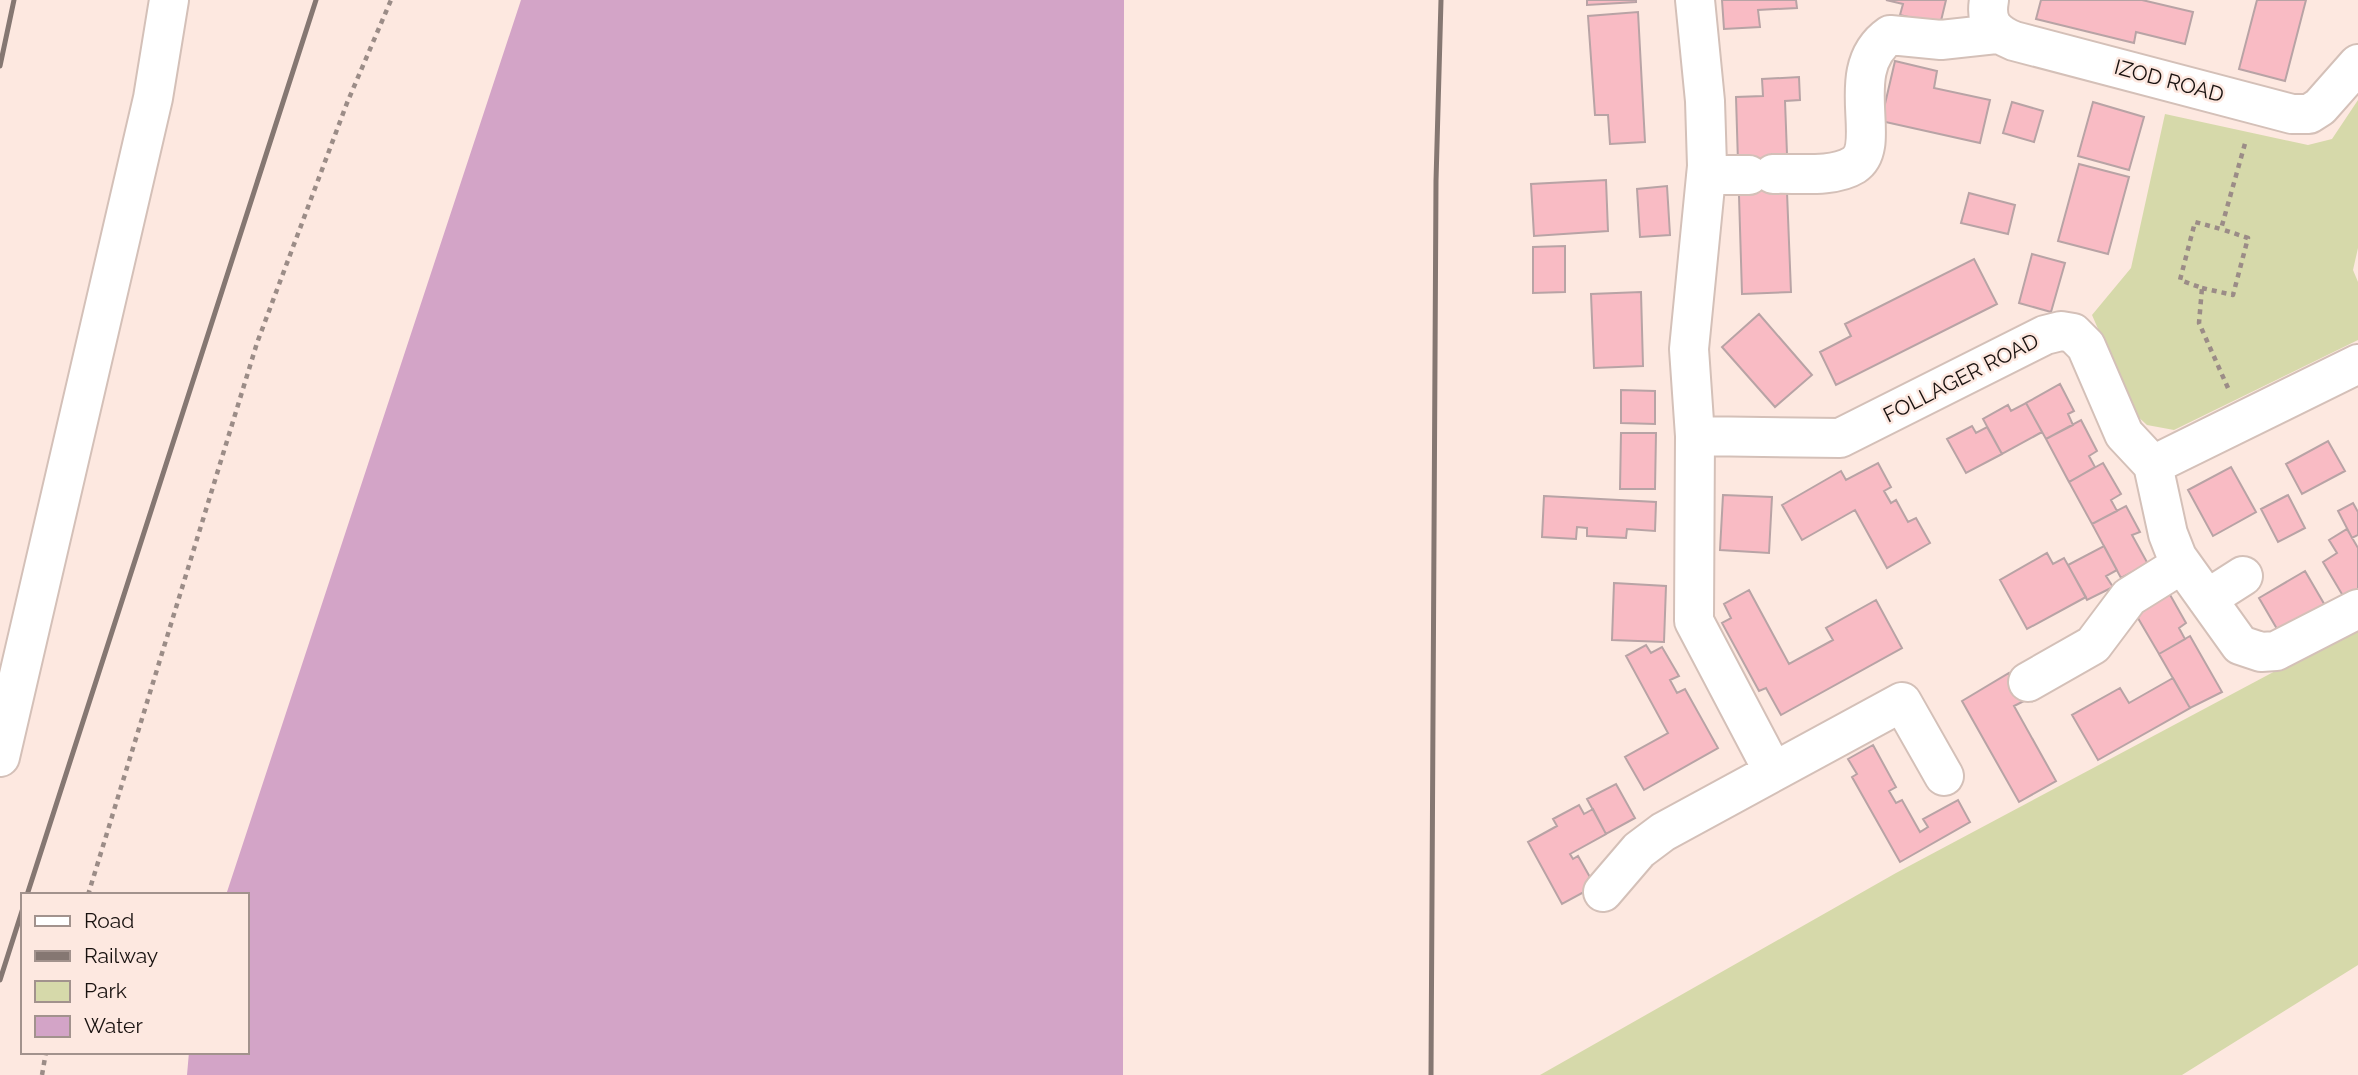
<svg xmlns="http://www.w3.org/2000/svg" width="2358" height="1075" font-family="Raleway,sans-serif">
	<rect width="100%" height="100%" fill="#fde8e0"/>
	<path fill="#d6d9aa" d="M2358,100V248L2353,270L2358,282V340L2174,430L2147,425L2135,414L2092,315L2131,268L2165,114L2308,145L2332,139Z
		M2358,627V965L2182,1075H1540L1896,873Z"/>
	<path fill="#d3a4c7" d="M521,0H1124L1123,1075H187L189,1052H247V895H226Z"/>
	<path fill="#f9bbc4" stroke="#b8a3a5" stroke-width="2" d="M1587,0H1636V2L1587,5Z
		M1722,0H1796L1797,8L1758,10L1760,27L1724,29Z
		M1886,0H1946L1940,25L1900,15L1903,4Z
		M2041,0H2142L2193,12L2185,44L2136,32L2134,43L2036,19Z
		M2257,0H2306L2285,81L2239,69Z
		M1638,12L1645,142L1610,144L1608,115H1595L1588,16Z
		M1895,61L1937,71L1934,88L1990,100L1980,143L1881,121Z
		M1799,77L1800,100L1785,101L1787,154H1772L1774,192H1787L1791,292L1742,294L1736,97L1763,96L1762,79Z
		M2012,102L2043,111L2034,142L2003,133Z
		M2093,102L2144,117L2129,170L2078,156Z
		M2079,164L2129,177L2108,254L2058,241Z
		M1606,180L1608,231L1534,236L1531,184Z
		M1667,186L1670,235L1640,237L1637,189Z
		M1969,193L2015,205L2008,234L1961,223Z
		M1565,246V292L1533,293V247Z
		M2032,254L2065,263L2051,312L2019,303Z
		M1974,259L1997,304L1836,385L1820,352L1851,336L1845,324Z
		M1641,292L1643,366L1594,368L1591,294Z
		M1759,314L1812,375L1775,407L1722,347Z
		M2060,384L2074,411L2068,414L2073,425L2046,439L2026,403Z
		M1621,390L1655,391V424L1621,423Z
		M2026,403L2042,432L2002,454L1983,419L2008,405L2011,411Z
		M2081,420L2097,451L2089,456L2095,467L2069,482L2046,439Z
		M1972,426L1976,433L1987,427L2002,454L1966,473L1947,439Z
		M1621,433H1656L1655,489H1620Z
		M2328,441L2345,471L2302,494L2286,464Z
		M1878,463L1891,487L1884,491L1891,503L1896,500L1908,522L1916,518L1930,543L1887,568L1855,510L1802,540L1782,505L1841,471L1846,480Z
		M2103,463L2121,494L2111,500L2117,511L2092,524L2069,482Z
		M2231,467L2256,512L2213,536L2188,490Z
		M1723,495L1772,497L1769,553L1720,550Z
		M2288,495L2305,528L2278,542L2261,509Z
		M1544,496L1656,502L1655,531L1627,529L1626,538L1587,536V528L1577,527L1576,539L1542,537Z
		M2353,503L2358,512V535L2352,538L2338,511Z
		M2126,506L2140,532L2132,535L2148,564L2121,578L2092,524Z
		M2347,529L2358,548V601L2349,606L2323,562L2337,553L2329,540Z
		M2104,546L2117,570L2106,576L2113,587L2087,600L2068,565Z
		M2047,553L2053,564L2064,558L2086,597L2027,629L2000,580Z
		M2305,571L2330,614L2284,641L2259,598Z
		M1614,583L1666,586L1664,642L1612,640Z
		M1749,590L1789,664L1833,640L1826,628L1876,600L1902,648L1781,715L1766,688L1759,691L1722,623L1731,618L1724,604Z
		M2169,593L2186,623L2179,628L2185,639L2159,654L2135,613Z
		M2190,636L2222,692L2190,708L2159,654Z
		M1646,645L1651,653L1662,647L1679,676L1670,680L1677,693L1685,689L1718,748L1644,790L1625,757L1668,733L1626,656Z
		M2009,673L2024,701L2014,706L2056,781L2019,802L1962,701Z
		M2173,678L2190,708L2098,760L2072,715L2120,688L2129,703Z
		M1873,745L1896,787L1889,791L1896,803L1902,800L1920,832L1928,827L1923,819L1958,800L1970,822L1900,862L1852,777L1857,774L1848,759Z
		M1616,784L1635,818L1606,834L1587,799Z
		M1579,805L1584,814L1593,809L1606,834L1570,854L1573,859L1578,856L1595,886L1562,904L1528,842L1557,826L1553,819Z"/>
	<g fill="none" stroke-linecap="round" stroke-linejoin="round">
		<defs>
			<path id="minor" d="M1989,0C1985,23 1994,33 2014,41L2292,114H2309L2320,107L2358,64
				M1773,174C1797,173 1833,178 1854,165C1885,145 1840,70 1890,35L1941,40L1996,34
				M1706,175H1749
				M2358,364L2153,465L2168,534L2177,557L2240,645L2261,652L2276,651L2358,609
				M1695,436L1689,349L1707,166L1705,101L1695,0
				M2207,599L2243,576
				M2028,682L2093,645L2129,597L2182,564
				M0,757L153,98L169,0
				M1773,771L1694,621L1695,436L1840,438L2045,335L2061,331L2073,333L2086,346L2124,434L2153,465
				M1603,892L1639,850L1663,832L1902,702L1944,776"/>
		</defs>
		<use href="#minor" stroke="#d4c0b8" stroke-width="42"/>
		<path stroke="#9b8c87" stroke-width="4.5" stroke-dasharray="5 5" stroke-linecap="butt" d="M2202,288L2233,295L2248,238L2221,229
			M2228,388L2199,323L2202,288L2180,280L2195,222L2221,229L2246,140
			M88,895L257,343L347,103L391,0
			M42,1075L46,1052"/>
		<use href="#minor" stroke="#fff" stroke-width="38"/>
		<path stroke="#857772" stroke-width="5" d="M0,66L14,0
			M27,895L316,0
			M0,980L23,908
			M1431,1075L1436,181L1441,0"/>
	</g>
	<g text-anchor="middle" stroke-width="5" stroke-linejoin="round" paint-order="stroke">
		<g font-size="21" fill="#191210" stroke="#fde8e0">
			<text transform="translate(2169 81) rotate(15)" y="7">IZOD ROAD</text>
			<text transform="translate(1961 378) rotate(-27)" y="7">FOLLAGER ROAD</text>
		</g>
	</g>
	<rect x="21" y="893" width="228" height="161" fill="#fde8e0" stroke="#a2928d" stroke-width="2"/>
	<rect x="35" y="916" width="35" height="10" fill="#ffffff" stroke="#a2928d" stroke-width="2"/>
	<text x="84" y="928" font-size="21" fill="#191210">Road</text>
	<rect x="35" y="951" width="35" height="10" fill="#857772" stroke="#a2928d" stroke-width="2"/>
	<text x="84" y="963" font-size="21" fill="#191210">Railway</text>
	<rect x="35" y="981" width="35" height="21" fill="#d6d9aa" stroke="#a2928d" stroke-width="2"/>
	<text x="84" y="998" font-size="21" fill="#191210">Park</text>
	<rect x="35" y="1016" width="35" height="21" fill="#d3a4c7" stroke="#a2928d" stroke-width="2"/>
	<text x="84" y="1033" font-size="21" fill="#191210">Water</text>
</svg>
